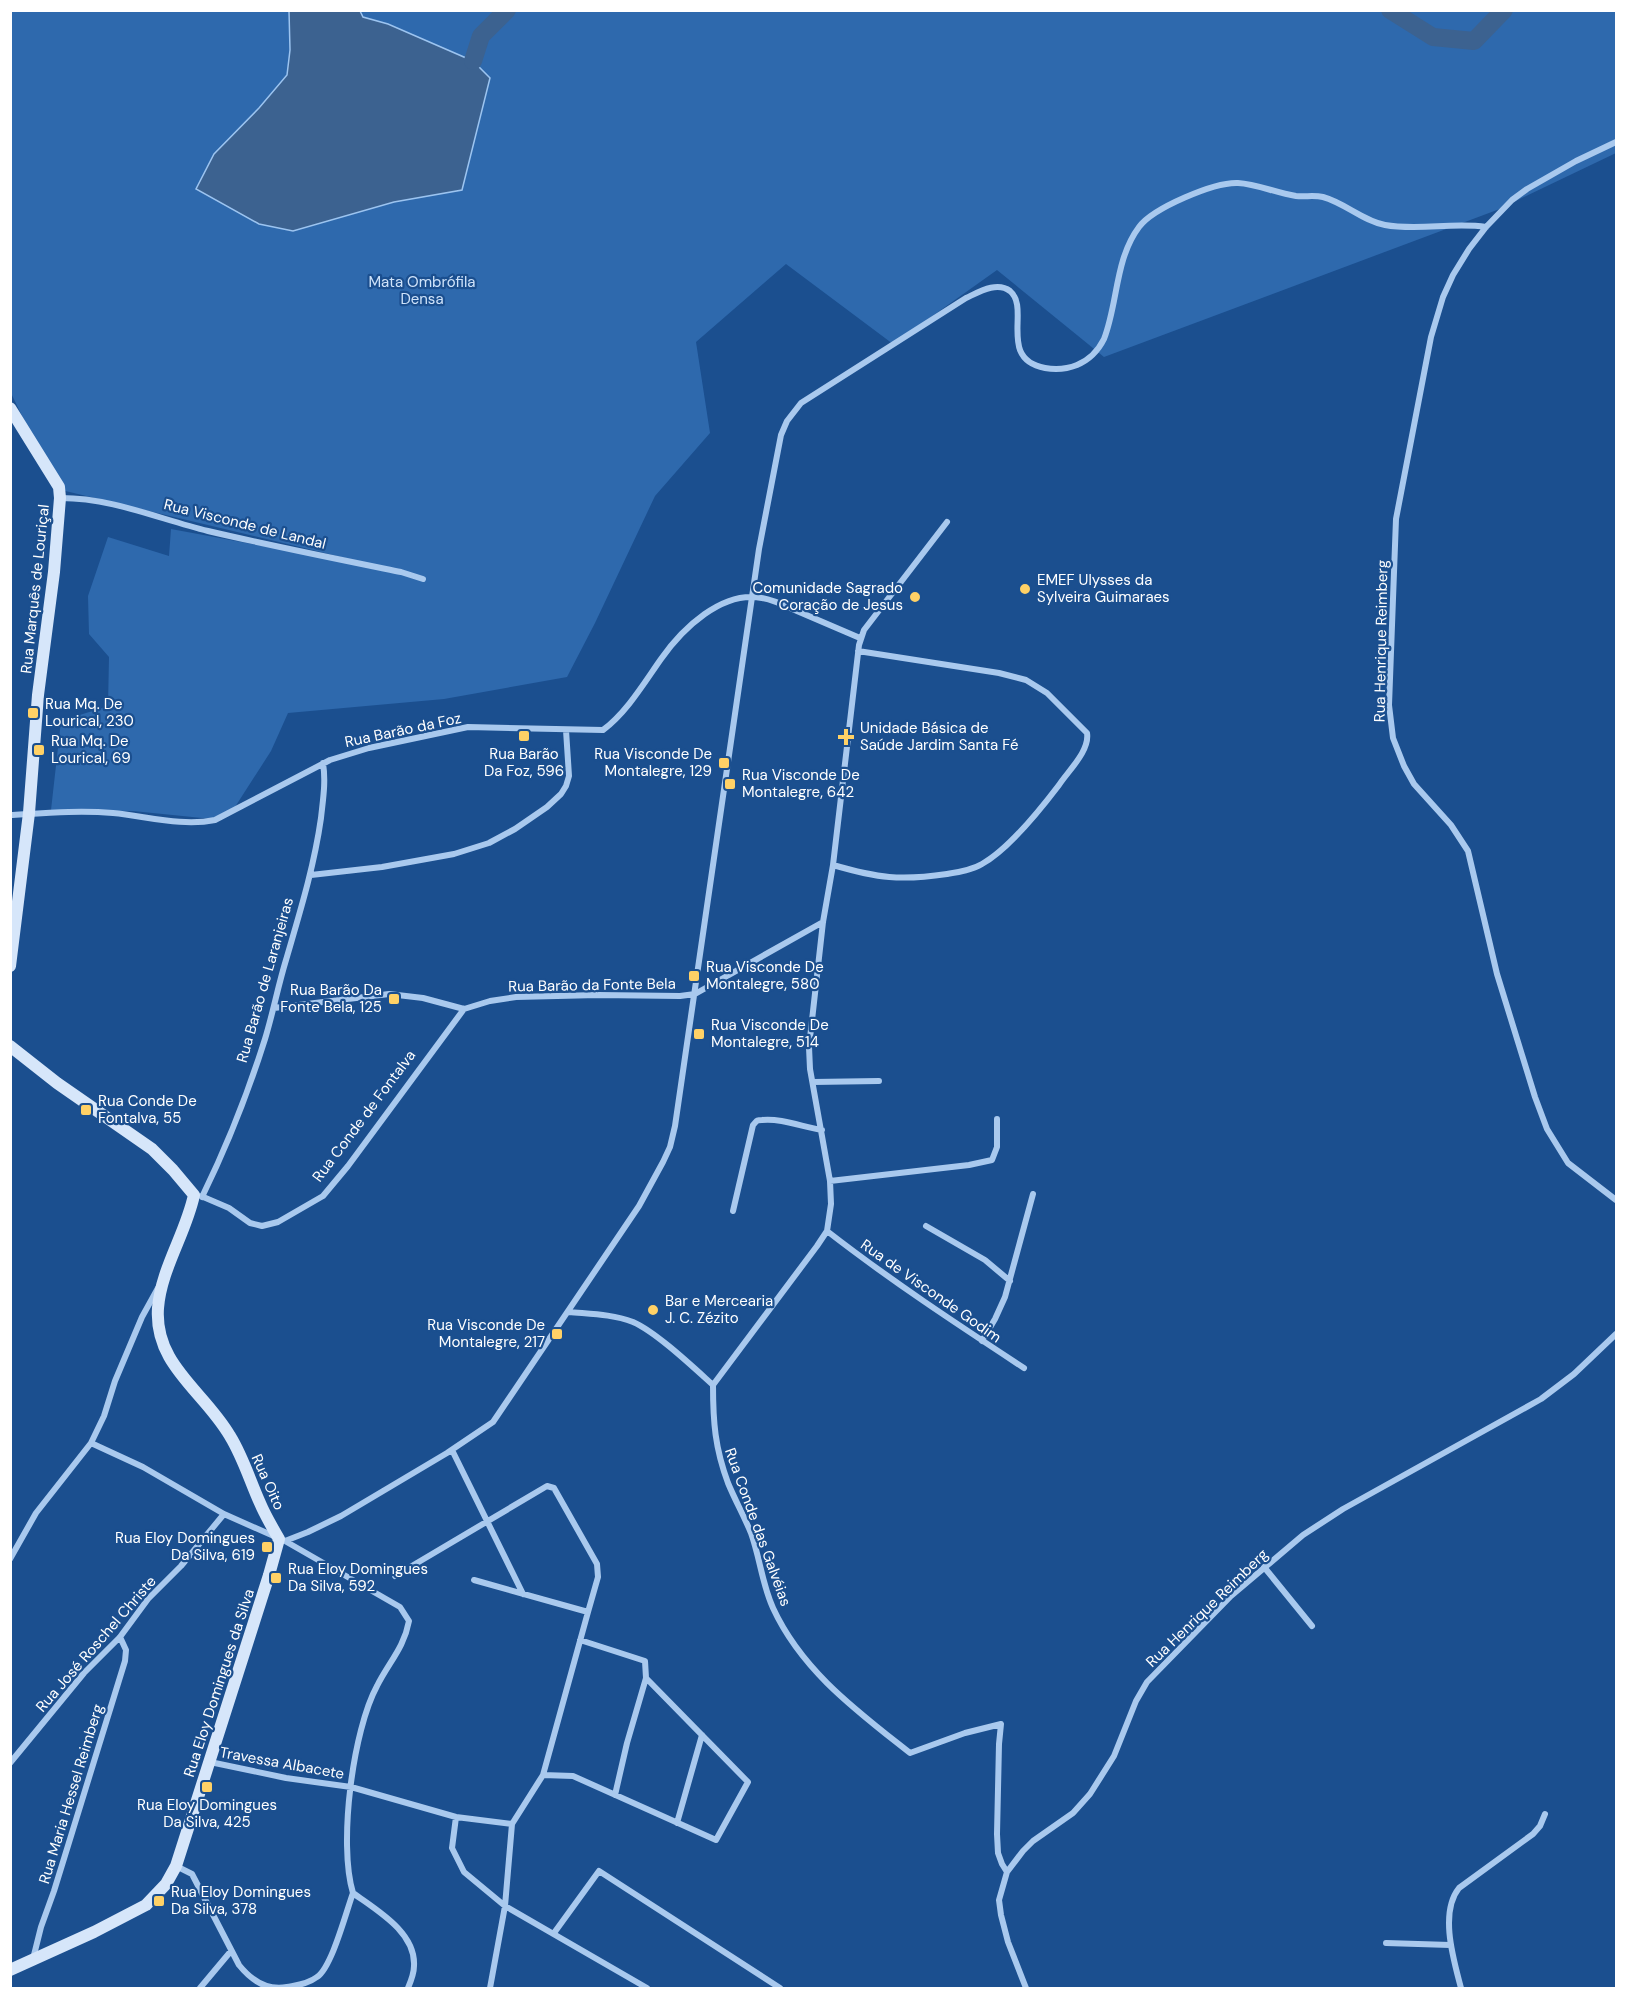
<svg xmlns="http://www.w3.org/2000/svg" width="1627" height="1999" font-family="'DM Sans',sans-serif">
	<rect width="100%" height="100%" fill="#1b4f8f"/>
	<path fill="#2e69ad" d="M11,11H1616V153L1497,210L1104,357L997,270L893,344L786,264L696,342L710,433L655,496L595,623L567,677L444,699L288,713L271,751L235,807L212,819L133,811L51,810L61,721L108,706L109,657L89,634L88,596L108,537L169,556L171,529L404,572L57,489L11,393Z"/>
	<path fill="#3c6290" stroke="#9cc4f0" stroke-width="1.5" d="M289,11H360L363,17L388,24L473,61L490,78L462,190L394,202L293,231L259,224L196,189L214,154L259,108L287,75L290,50Z"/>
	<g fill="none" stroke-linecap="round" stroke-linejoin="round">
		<path stroke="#3c6290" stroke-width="18" d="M1390,10L1433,37L1474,41L1504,10
			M473,61L481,36L507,10"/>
		<path stroke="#a9c9ee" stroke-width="6" d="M1616,142L1576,161L1527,189L1512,200L1486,227L1469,249L1453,275L1443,297L1431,337L1396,519L1389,705L1393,738L1404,766L1414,784L1451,825L1468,851L1497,974L1535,1097L1547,1129L1568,1163L1616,1200
			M61,498C112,498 159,519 208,531C272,546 337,559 401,572L423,579
			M10,815C44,813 79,810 113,813C146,816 182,827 215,820L330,760L369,748L468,727L603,730C627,712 644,683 661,659C682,629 722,590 762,598C774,600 786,606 797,611C818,620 839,629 860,638
			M833,865C878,878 900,881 947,874C959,872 972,870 982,864C1009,849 1040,810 1059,785C1068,771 1090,751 1087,733L1047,693L1026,680L999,673L858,651
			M311,875L382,867L454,854L489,843L515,829L547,807L561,794L566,786L569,776L566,730
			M274,1008L389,994L423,998L464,1009L490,1001L516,997L598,995L680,996L695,994L823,922
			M813,1082L879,1081
			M830,1181L969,1165L992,1160L997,1147V1119
			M201,1196L229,1208L250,1223L262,1226L278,1222L323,1196L348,1166L464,1009
			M202,1197C227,1146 248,1093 265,1039C273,1013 278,986 286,960C300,912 314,867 321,818C323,799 326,782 323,763
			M733,1211L753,1125C757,1121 756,1120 762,1120C781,1118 803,1127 822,1130
			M926,1226L985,1260L1010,1281
			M827,1231C890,1280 957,1324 1024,1368
			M569,1312C590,1314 612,1314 633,1322C656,1332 693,1367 713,1385C713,1422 715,1448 728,1483C735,1500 744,1516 751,1533C760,1558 762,1584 773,1608C802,1671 857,1711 910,1753L965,1733L1001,1724L999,1744L997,1834L998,1853L1002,1864L1007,1872
			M982,1341L995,1319L1005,1297L1033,1194
			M713,1385L817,1246L827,1231L831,1204L830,1181L810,1069L809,1047L823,922L833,865L859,645L864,630L947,522
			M91,1443L143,1467L224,1514L285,1541L400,1607L409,1621C404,1648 389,1662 377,1686C353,1730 338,1844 353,1893
			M452,1450L523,1594
			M285,1541L308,1532L341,1516L447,1453L493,1422L639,1206L663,1162L670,1147L675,1126L759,549L781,435L787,421L801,403L966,298C979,292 997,281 1010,291C1031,308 997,359 1045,368C1056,370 1067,369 1077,365C1089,360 1098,351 1104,339C1118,303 1115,259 1139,227C1153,208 1214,182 1238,183C1257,184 1276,193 1296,196C1305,197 1314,195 1323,197C1345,203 1363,221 1385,225C1418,231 1453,222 1486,227
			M10,1559L36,1513L91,1443L104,1416L115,1381L142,1317L158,1288
			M1264,1567L1312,1626
			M395,1576L547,1486L554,1488L597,1564L598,1577L588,1612L474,1580
			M580,1640L645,1661L646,1678L748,1782L716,1840L573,1776L543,1775L588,1612
			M210,1762L286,1778L351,1787L456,1817L512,1824
			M10,1763L84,1673L120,1637L148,1599L181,1566L224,1514
			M615,1795L627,1743L646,1678
			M456,1817L452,1848L464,1872L505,1906L647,1988
			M677,1823L702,1735
			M176,1866L192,1874L239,1965C251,1980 266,1991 287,1987C297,1985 308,1984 317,1977C332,1967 346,1912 353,1893
			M353,1893C376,1910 416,1932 414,1966C414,1973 411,1981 408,1988
			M554,1933L599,1871L780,1988
			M1386,1943L1450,1945
			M33,1959L41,1927L54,1891L125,1661L126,1650L120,1637
			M200,1988L231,1951
			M490,1988L505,1906L512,1824L543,1775
			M1026,1988L1008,1942L1001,1915L999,1900L1007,1872L1023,1851L1033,1841L1073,1813L1090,1794L1114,1756L1136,1701L1147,1682L1231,1596L1303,1535L1343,1509L1541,1399L1574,1374L1616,1334
			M1461,1988C1454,1961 1439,1913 1459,1888L1533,1834L1540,1826L1545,1814"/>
		<path stroke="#d6e6fa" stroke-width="12" d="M10,408L59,487L60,498L54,572L38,695L29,813L10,966
			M10,1046L57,1083L152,1149L173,1170L194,1195C186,1233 161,1269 158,1308C154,1365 204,1391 230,1436C243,1457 250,1481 260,1503C265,1515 272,1527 279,1539L269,1575L176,1866L166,1884L146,1905L94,1932L10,1970"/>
	</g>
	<g fill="#ffd166" stroke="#1b4f8f" stroke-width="2">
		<circle cx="1025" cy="589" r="6"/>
		<circle cx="915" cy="597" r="6"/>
		<rect x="27" y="707" width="12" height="12" rx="3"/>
		<rect x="518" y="730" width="12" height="12" rx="3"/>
		<path d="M843 728h6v6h6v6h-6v6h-6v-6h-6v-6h6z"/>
		<rect x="33" y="744" width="12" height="12" rx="3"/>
		<rect x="718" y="757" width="12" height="12" rx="3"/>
		<rect x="724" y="778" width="12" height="12" rx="3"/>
		<rect x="688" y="970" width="12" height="12" rx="3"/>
		<rect x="388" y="993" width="12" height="12" rx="3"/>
		<rect x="693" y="1028" width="12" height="12" rx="3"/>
		<rect x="80" y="1104" width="12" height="12" rx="3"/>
		<circle cx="653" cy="1310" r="6"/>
		<rect x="551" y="1328" width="12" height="12" rx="3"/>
		<rect x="261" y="1541" width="12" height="12" rx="3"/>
		<rect x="270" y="1572" width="12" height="12" rx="3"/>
		<rect x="201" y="1781" width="12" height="12" rx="3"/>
		<rect x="153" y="1895" width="12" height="12" rx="3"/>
	</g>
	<g text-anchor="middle" stroke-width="4.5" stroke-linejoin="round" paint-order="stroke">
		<g font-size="15" fill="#cfe3fa" stroke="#1b4f8f">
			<text x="422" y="287">Mata Ombrófila<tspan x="422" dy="17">Densa</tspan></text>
		</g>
		<g font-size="15" fill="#fff" stroke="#1b4f8f">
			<text transform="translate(245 524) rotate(14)" y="5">Rua Visconde de Landal</text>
			<text transform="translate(35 589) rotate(-84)" y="5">Rua Marquês de Louriçal</text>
			<text transform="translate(1381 641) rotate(-89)" y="5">Rua Henrique Reimberg</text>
			<text transform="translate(403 730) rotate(-12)" y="5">Rua Barão da Foz</text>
			<text transform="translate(265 980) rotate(-74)" y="5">Rua Barão de Laranjeiras</text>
			<text transform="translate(592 985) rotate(-1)" y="5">Rua Barão da Fonte Bela</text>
			<text transform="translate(364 1116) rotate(-53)" y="5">Rua Conde de Fontalva</text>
			<text transform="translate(931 1291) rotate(35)" y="5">Rua de Visconde Godim</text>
			<text transform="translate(268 1482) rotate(66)" y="5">Rua Oito</text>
			<text transform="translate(758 1527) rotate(70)" y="5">Rua Conde das Galvéias</text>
			<text transform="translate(1207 1608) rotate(-44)" y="5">Rua Henrique Reimberg</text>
			<text transform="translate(96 1644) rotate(-49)" y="5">Rua José Roschel Christe</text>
			<text transform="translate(219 1683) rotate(-72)" y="5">Rua Eloy Domingues da Silva</text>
			<text transform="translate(282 1763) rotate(10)" y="5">Travessa Albacete</text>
			<text transform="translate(71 1794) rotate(-73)" y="5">Rua Maria Hessel Reimberg</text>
		</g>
		<g font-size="15" fill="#fff" stroke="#1b4f8f" text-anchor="start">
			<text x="1037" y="585">EMEF Ulysses da<tspan x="1037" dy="17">Sylveira Guimaraes</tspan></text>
			<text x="903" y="593" text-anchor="end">Comunidade Sagrado<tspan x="903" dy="17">Coração de Jesus</tspan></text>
			<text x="45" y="709">Rua Mq. De<tspan x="45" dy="17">Lourical, 230</tspan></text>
			<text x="860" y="733">Unidade Básica de<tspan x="860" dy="17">Saúde Jardim Santa Fé</tspan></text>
			<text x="51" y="746">Rua Mq. De<tspan x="51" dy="17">Lourical, 69</tspan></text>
			<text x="524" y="759" text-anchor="middle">Rua Barão<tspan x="524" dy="17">Da Foz, 596</tspan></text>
			<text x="712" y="759" text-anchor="end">Rua Visconde De<tspan x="712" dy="17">Montalegre, 129</tspan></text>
			<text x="742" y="780">Rua Visconde De<tspan x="742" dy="17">Montalegre, 642</tspan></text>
			<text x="706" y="972">Rua Visconde De<tspan x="706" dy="17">Montalegre, 580</tspan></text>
			<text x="382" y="995" text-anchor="end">Rua Barão Da<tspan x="382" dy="17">Fonte Bela, 125</tspan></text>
			<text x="711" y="1030">Rua Visconde De<tspan x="711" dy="17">Montalegre, 514</tspan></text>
			<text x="98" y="1106">Rua Conde De<tspan x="98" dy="17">Fontalva, 55</tspan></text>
			<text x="665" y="1306">Bar e Mercearia<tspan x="665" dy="17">J. C. Zézito</tspan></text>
			<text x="545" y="1330" text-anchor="end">Rua Visconde De<tspan x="545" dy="17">Montalegre, 217</tspan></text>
			<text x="255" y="1543" text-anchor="end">Rua Eloy Domingues<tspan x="255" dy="17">Da Silva, 619</tspan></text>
			<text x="288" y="1574">Rua Eloy Domingues<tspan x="288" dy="17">Da Silva, 592</tspan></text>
			<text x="207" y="1810" text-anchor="middle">Rua Eloy Domingues<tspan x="207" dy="17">Da Silva, 425</tspan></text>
			<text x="171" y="1897">Rua Eloy Domingues<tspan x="171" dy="17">Da Silva, 378</tspan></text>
		</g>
	</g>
	<rect width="1627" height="1999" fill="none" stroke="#ffffff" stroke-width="24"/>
</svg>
